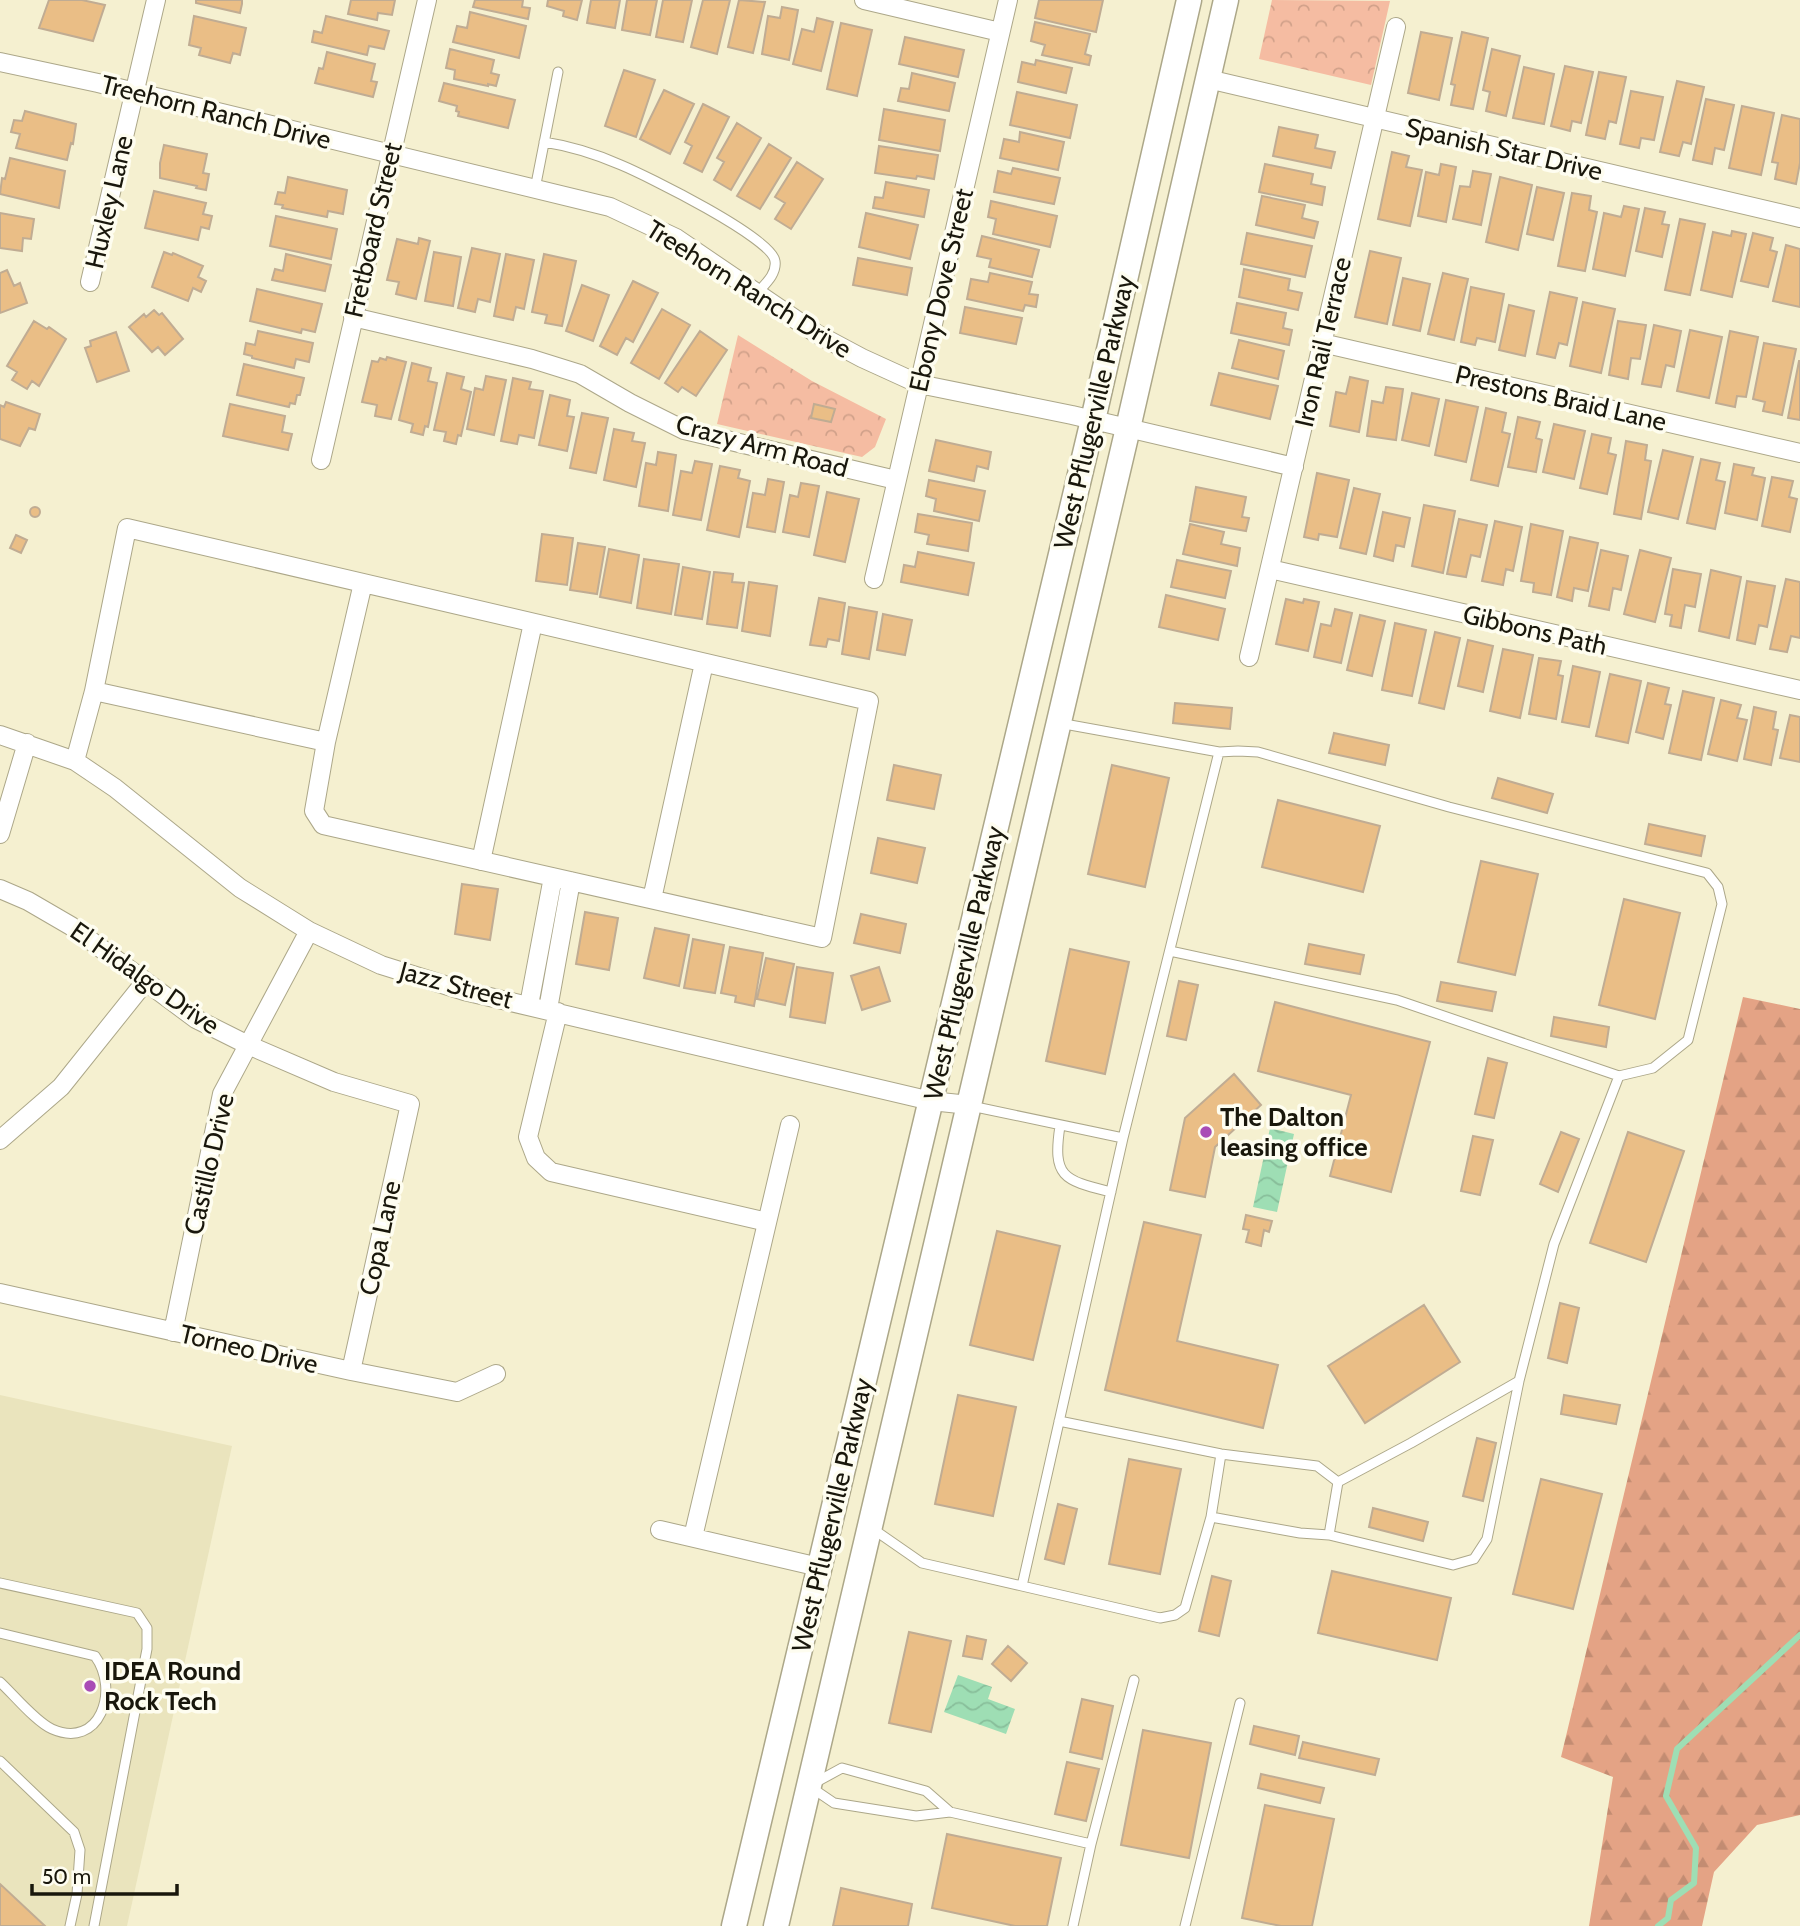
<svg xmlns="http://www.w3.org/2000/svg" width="1800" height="1926" font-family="Cabin,sans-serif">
	<defs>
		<pattern id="forest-firs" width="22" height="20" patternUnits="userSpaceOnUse" patternTransform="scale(1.75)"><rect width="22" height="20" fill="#e4a385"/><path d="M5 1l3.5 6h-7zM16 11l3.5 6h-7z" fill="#c38c72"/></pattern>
		<pattern id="park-crowns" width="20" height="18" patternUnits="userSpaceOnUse" patternTransform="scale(1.75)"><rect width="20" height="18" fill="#f5bca2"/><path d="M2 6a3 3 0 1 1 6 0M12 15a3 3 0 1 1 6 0" fill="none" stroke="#d1a18a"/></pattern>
		<pattern id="water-waves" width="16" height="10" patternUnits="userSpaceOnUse" patternTransform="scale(1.75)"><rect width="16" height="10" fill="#9edeb4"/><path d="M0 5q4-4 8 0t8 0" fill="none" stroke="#88be9a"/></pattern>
	</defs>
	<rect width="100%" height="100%" fill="#f5f0d0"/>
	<path fill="#eae4bd" d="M0,1395L232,1446L127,1926H0Z"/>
	<path fill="url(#forest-firs)" d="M1743,997L1800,1009V1815L1757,1825L1714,1872L1702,1926H1589L1613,1777L1561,1757Z"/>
	<path fill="url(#park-crowns)" d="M1272,0L1390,1L1371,85L1259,59Z
		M738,335L812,381L886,419L875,447L862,457L717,424Z"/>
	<path fill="url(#water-waves)" d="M1270,1128L1294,1134L1277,1212L1253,1207Z
		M958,1675L992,1687L988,1699L1015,1709L1006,1734L944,1712Z"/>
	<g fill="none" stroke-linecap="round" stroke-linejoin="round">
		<path stroke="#9edeb4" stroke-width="6" d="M1658,1926L1668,1918L1671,1900L1694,1883L1696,1848L1666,1796L1677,1749L1800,1635"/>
	</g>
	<path fill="#eabe86" stroke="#c0ac93" stroke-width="2" d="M49,0H82L105,5L93,41L39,28Z
		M196,0H242V4L240,13L196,3Z
		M351,0H395L392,15L378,13L377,20L348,14Z
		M475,0H523L522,7L530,8L528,19L473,7Z
		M548,0H582L577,20L563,16L564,11L547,6Z
		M591,0H620L615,28L587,23Z
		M627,0H657L650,35L622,30Z
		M663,0H692L683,42L656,37Z
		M703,0H730L717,54L691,47Z
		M739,0L765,2L753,53L728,47Z
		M1039,0H1103L1096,32L1035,18Z
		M782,7L798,10L789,60L762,54L768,16L780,18Z
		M470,12L526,26L519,58L453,42L457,26L467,28Z
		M194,16L246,28L240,55L233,53L230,63L199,55L201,48L189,45Z
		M326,16L389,31L384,49L369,46L367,55L312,42L314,31L322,33Z
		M817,18L833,22L821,71L793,64L802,29L814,32Z
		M1035,22L1090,34L1085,54L1091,56L1089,65L1042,55L1045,45L1031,41Z
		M841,23L872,30L857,96L827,89Z
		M1421,32L1452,38L1439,100L1408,93Z
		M1462,32L1488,38L1473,109L1451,105L1455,85L1451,84Z
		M905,37L964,50L958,77L899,64Z
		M450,49L494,60L491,73L499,75L496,86L488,84V86L454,79L455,70L446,68Z
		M1492,49L1520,56L1506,116L1486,111L1490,92L1483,90Z
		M327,52L375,64L371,81L377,82L373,97L315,83L319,68L323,69Z
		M1036,60L1072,68L1066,93L1018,82L1022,62L1035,65Z
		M1565,66L1593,72L1581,123L1572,121L1570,131L1551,126Z
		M1524,67L1554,74L1544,124L1513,118Z
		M624,70L655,80L636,137L605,126Z
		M1599,72L1626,77L1616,123L1609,121L1605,139L1586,135Z
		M912,73L955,83L949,111L898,101L901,88L909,89Z
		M1677,81L1704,87L1691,144L1683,142L1679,156L1660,152Z
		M444,83L515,100L508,128L458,116L459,112L456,111L457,106L439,101Z
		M664,90L694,104L670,154L640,139Z
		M1631,91L1663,97L1654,140L1641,138L1639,148L1620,144Z
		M1017,92L1077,105L1070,138L1010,125Z
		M1706,99L1734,105L1724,150L1715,148L1712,164L1693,160Z
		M703,104L729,117L702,172L684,163L692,146L685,142Z
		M1742,106L1774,113L1761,175L1729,168Z
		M884,109L945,120L940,151L879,140Z
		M25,111L76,124L73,144L71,143L67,160L16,148L20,134L11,132L14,120L22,121Z
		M1782,115L1800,119V163L1796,184L1775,179L1778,163L1772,162Z
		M737,123L761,138L731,190L714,180L724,162L717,158Z
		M1279,127L1318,135L1315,148L1335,152L1331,168L1273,156Z
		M1020,132L1064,142L1058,170L1000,158L1004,139L1019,142Z
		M769,144L791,158L760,209L737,196Z
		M164,145L207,154L203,173L209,174L206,190L196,188L197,186L160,178V163Z
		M879,146L938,155L934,179L917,176L916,179L875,173Z
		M1392,152L1409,156L1406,167L1422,170L1410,226L1378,219Z
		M10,158L65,171L59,208L0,194L2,178L5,179Z
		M797,162L823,179L791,229L775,219L785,203L775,197Z
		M1265,164L1313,174L1311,184L1325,187L1322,205L1259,192Z
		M1441,164L1456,167L1446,222L1418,216L1426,172L1439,175Z
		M1013,168L1060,178L1054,204L994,192L998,171L1011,174Z
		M1473,171L1491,174L1481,225L1453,219L1460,186L1470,187Z
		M288,177L347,190L343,214L328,211L327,217L282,208L283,205L275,204L278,192L285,193Z
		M1500,177L1532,185L1518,250L1486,242Z
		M886,182L929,190L924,217L873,208L875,197L883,198Z
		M1537,187L1564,193L1553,240L1527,234Z
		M154,191L206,203L203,214L212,216L209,229L201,227L198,240L145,228Z
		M1572,193L1591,196L1589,210L1597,212L1585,271L1558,266Z
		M1262,196L1305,205L1302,218L1318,222L1314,238L1256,225Z
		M991,201L1057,216L1050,247L993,234L996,219L988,217Z
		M1624,206L1639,209L1625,276L1593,269L1604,213L1621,217Z
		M1645,208L1665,212L1662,224L1669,225L1662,257L1636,251Z
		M0,213L34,219L31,239L23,238L22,251L0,248Z
		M866,213L918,225L910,259L859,247Z
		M276,216L337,229L331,259L270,246Z
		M1680,219L1705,224L1690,295L1665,290Z
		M1732,231L1746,234L1732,297L1701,290L1713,232L1731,236Z
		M1247,233L1312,246L1305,277L1241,264Z
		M1753,233L1773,238L1770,250L1777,252L1768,287L1741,281Z
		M982,236L1039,250L1032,277L989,267L991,259L977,256Z
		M419,238L430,241L416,299L396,294L399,282L387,280L397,239L418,244Z
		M1786,245L1800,249V307L1773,301Z
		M472,248L500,254L490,302L478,299L475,312L458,308Z
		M1370,251L1401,258L1387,324L1355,317Z
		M164,252L172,255L173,253L203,266L198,277L206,281L201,292L193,288L188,301L152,287Z
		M434,252L461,257L453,306L425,301Z
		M286,254L331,265L325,291L272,280L275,269L283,271Z
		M506,254L534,260L524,309L516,307L513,320L494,316Z
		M544,254L576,261L562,326L545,323L547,315L532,312Z
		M858,258L912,268L907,295L853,285Z
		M1244,269L1290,279L1288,290L1302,293L1298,310L1239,297Z
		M7,270L14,286L20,283L27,303L0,313V273Z
		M990,273L1032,282L1029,294L1038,295L1036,307L1025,305L1023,311L967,299L971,279L988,282Z
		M1443,273L1468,279L1454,340L1428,334Z
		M1403,278L1430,284L1420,331L1393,325Z
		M633,281L658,293L633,342L626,338L617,355L600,346Z
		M582,285L609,295L593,341L566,331Z
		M1471,287L1504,294L1495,342L1477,338L1475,345L1461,342Z
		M257,289L322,304L315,332L302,329L301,333L250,321Z
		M1550,292L1577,298L1567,345L1559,343L1555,358L1537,354Z
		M1583,302L1615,309L1601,373L1570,366Z
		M1237,303L1286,313L1283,328L1292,330L1289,345L1231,333Z
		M1509,305L1534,311L1525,356L1499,350Z
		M965,307L1022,318L1016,344L960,333Z
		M662,309L690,325L659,379L631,363Z
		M154,310L159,315L162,313L183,339L165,355L158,347L152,352L129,327L144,314L146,317Z
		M34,321L47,329L49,327L66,339L39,386L32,381L27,389L12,380L17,372L7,366Z
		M1618,321L1646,325L1640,359L1631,358L1628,379L1609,375Z
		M1654,325L1681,331L1674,367L1666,365L1661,387L1642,384Z
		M1690,330L1722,337L1709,398L1677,391Z
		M258,331L313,343L309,362L296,359L294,368L252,358V356L244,354L246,343L255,345Z
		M700,331L727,350L696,396L682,387L678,392L665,383Z
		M1730,331L1758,337L1746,397L1737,396L1735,407L1716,403Z
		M116,332L129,371L97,382L85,348L91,346L90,341Z
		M1239,340L1284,351L1278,379L1232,368Z
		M1764,343L1796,349L1782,415L1763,411L1765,402L1753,399Z
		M387,357L406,362L391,419L375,416L377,405L362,402L372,361L378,362L380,358L386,360Z
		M1799,361H1800V420L1788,418Z
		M412,363L431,368L428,381L437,383L428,427L425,426L423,435L411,432L413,424L399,420Z
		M244,364L304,378L300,395H297L295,404L290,403L289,407L237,395Z
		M447,373L464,377L461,389L471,392L461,436L458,435L456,444L444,441L446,432L434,430Z
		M1219,373L1278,386L1270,419L1211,405Z
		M486,376L506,380L494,435L467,429L475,388L483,390Z
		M1350,377L1368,381L1359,432L1330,426L1336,392L1346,394Z
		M513,378L531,382L529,389L543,391L534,438L519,435L517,444L501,441Z
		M1386,387L1403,389L1396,440L1367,436L1372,401L1383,403Z
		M1412,393L1439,399L1429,446L1402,440Z
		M550,395L570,400L567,416L574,417L567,451L539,445Z
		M1446,400L1478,407L1466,462L1435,455Z
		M6,402L40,414L35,430L29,428L20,446L0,439V405L4,407Z
		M230,404L285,416L282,432L292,434L288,450L223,436Z
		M814,404L835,409L831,422L811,418Z
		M1486,408L1506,413L1502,432L1510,434L1498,486L1471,480Z
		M582,413L608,418L596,473L570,468Z
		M1518,417L1540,422L1536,438L1542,440L1536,472L1508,467Z
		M1554,424L1585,431L1574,479L1543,472Z
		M614,429L634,433L632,441L645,443L636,487L604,480Z
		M1592,434L1611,438L1608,453L1616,455L1607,494L1580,488Z
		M936,440L991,452L988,469L977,466L974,481L929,471Z
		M1626,441L1647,445L1645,460L1651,461L1641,519L1614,514Z
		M1663,450L1693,457L1678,519L1648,512Z
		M658,452L676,455L668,511L639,506L646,463L656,465Z
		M1701,459L1720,463L1716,480L1725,482L1715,529L1687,523Z
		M695,461L712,464L701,520L673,515L681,471L692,473Z
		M1734,464L1754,468L1752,475L1765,478L1757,520L1725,513Z
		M720,466L740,470L738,478L750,481L739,537L707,530Z
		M1317,473L1349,480L1337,537L1319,534L1318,540L1304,537Z
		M1772,477L1793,481L1789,497L1797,499L1790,532L1762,526Z
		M768,479L784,482L775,532L747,527L753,493L765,495Z
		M929,480L985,491L979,521L934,511L936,499L926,496Z
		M801,483L819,486L809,537L783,532L790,495L798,497Z
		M1196,487L1246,497L1242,517L1249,518L1246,531L1190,521Z
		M1354,488L1380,494L1366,554L1340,548Z
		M827,492L859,499L845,562L814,555Z
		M1424,505L1455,511L1443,573L1412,566Z
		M30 512a5 5 0 1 1 10 0a5 5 0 1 1-10 0Z
		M1383,512L1410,518L1404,547L1396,545L1393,561L1374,556Z
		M918,514L972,523L968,551L927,544L929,535L915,532Z
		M1459,519L1487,525L1480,557L1471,555L1466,577L1447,574Z
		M1495,521L1522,527L1513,571L1506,569L1503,585L1482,581Z
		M1190,524L1224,532L1221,544L1240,548L1237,566L1183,554Z
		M1531,524L1563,531L1551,595L1533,592L1534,583L1521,581Z
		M542,534L573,538L567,585L536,581Z
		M16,535L27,540L21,553L10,548Z
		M1570,537L1598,543L1588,591L1574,588L1572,601L1557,597Z
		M578,543L605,547L597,594L570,590Z
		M609,549L639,555L631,603L600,597Z
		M1601,550L1628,556L1621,590L1613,588L1609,610L1589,606Z
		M1640,550L1671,558L1655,622L1624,614Z
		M918,552L974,563L968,595L901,582L904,565L915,567Z
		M644,559L679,564L671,614L637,608Z
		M1177,560L1231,571L1225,598L1171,587Z
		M683,567L710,572L702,619L675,615Z
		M1673,569L1701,574L1695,607L1685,605L1681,628L1670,626L1672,615L1665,614Z
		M1711,570L1741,577L1729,638L1699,631Z
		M714,572L733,574L732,582L744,583L737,628L707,624Z
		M1786,579L1800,582V638L1791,636L1787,652L1770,649Z
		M1747,581L1775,586L1767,627L1759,625L1755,644L1737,640Z
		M749,582L777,586L770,636L742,631Z
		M1166,595L1225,609L1218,640L1159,627Z
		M819,598L845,603L839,641L828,639L826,647L810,645Z
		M1286,599L1303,603L1304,599L1319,602L1308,651L1276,644Z
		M849,607L877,612L869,659L842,654Z
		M1335,609L1352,613L1341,663L1314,657L1321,624L1331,626Z
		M883,614L912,620L905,655L877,650Z
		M1360,615L1385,621L1372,676L1347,670Z
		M1395,623L1426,630L1412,696L1382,690Z
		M1435,632L1460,638L1444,709L1419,703Z
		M1468,640L1493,646L1483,692L1458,686Z
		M1503,649L1533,655L1520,718L1490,711Z
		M1539,658L1561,661L1558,675L1563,676L1556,719L1529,714Z
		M1573,666L1600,672L1589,727L1562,722Z
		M1610,674L1641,681L1628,743L1596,736Z
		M1648,683L1669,688L1665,704L1671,705L1663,739L1636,732Z
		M1683,691L1714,698L1701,760L1669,753Z
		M1721,700L1741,705L1737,718L1747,720L1737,761L1708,754Z
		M1175,703L1232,708L1230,729L1173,723Z
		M1754,707L1776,712L1773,729L1778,730L1771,765L1744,759Z
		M1790,715L1800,717V762L1780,758Z
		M1334,733L1389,745L1385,765L1329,753Z
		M894,765L941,775L934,809L887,800Z
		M1112,765L1169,778L1145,887L1088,874Z
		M1498,778L1553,794L1547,813L1492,798Z
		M1278,800L1380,826L1363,892L1262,867Z
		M1649,824L1705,836L1701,856L1645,844Z
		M878,838L925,848L917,883L871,873Z
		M1481,861L1538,874L1515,975L1458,962Z
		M462,884L498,889L490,940L455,934Z
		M1624,899L1680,913L1655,1019L1599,1005Z
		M585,912L618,918L609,970L576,964Z
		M861,914L906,924L900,953L854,943Z
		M655,928L689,935L679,986L644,978Z
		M693,939L724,945L715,993L684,988Z
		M1309,944L1364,955L1360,974L1305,964Z
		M730,947L763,953L754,1006L735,1002L736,996L721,993Z
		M1070,949L1129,962L1105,1074L1046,1061Z
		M766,958L794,964L785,1005L757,999Z
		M797,967L833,973L825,1023L790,1017Z
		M879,967L890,1001L862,1010L851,976Z
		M1179,981L1198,985L1186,1040L1167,1036Z
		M1441,982L1496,992L1492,1011L1437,1001Z
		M1275,1002L1430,1042L1391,1192L1330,1176L1351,1095L1258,1071Z
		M1554,1017L1609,1027L1606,1047L1551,1036Z
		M1488,1058L1507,1063L1494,1118L1475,1114Z
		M1234,1074L1261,1105L1215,1147L1205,1197L1170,1190L1185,1118Z
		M1561,1132L1579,1139L1558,1192L1540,1184Z
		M1628,1132L1684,1151L1646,1262L1590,1243Z
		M1473,1136L1493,1140L1480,1195L1461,1191Z
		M1246,1215L1272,1221L1269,1232L1264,1230L1261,1246L1246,1242L1249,1230L1243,1229Z
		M1144,1222L1201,1235L1177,1341L1278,1365L1263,1428L1105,1390Z
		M997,1231L1060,1246L1033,1360L970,1345Z
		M1560,1303L1579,1308L1567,1363L1548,1358Z
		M1424,1305L1460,1362L1365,1423L1328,1366Z
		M958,1395L1016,1407L993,1516L935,1504Z
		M1564,1395L1620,1405L1616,1424L1561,1414Z
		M1477,1438L1496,1443L1483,1501L1463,1496Z
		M1129,1459L1181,1469L1160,1574L1109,1564Z
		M1541,1479L1602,1494L1573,1609L1513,1594Z
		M1058,1504L1077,1509L1064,1564L1045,1559Z
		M1373,1508L1428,1522L1423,1541L1369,1527Z
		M1332,1571L1451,1598L1437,1660L1318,1633Z
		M1212,1576L1231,1581L1219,1636L1199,1631Z
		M909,1632L951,1641L931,1732L889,1723Z
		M967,1636L986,1640L982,1659L963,1656Z
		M1008,1646L1027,1663L1011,1681L992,1664Z
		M1082,1699L1113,1706L1102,1759L1070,1752Z
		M1254,1726L1299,1736L1295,1755L1250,1744Z
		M1143,1730L1211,1743L1189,1858L1121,1845Z
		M1303,1742L1379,1759L1375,1775L1299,1758Z
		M1067,1762L1099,1769L1086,1821L1055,1814Z
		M1261,1774L1324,1788L1320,1803L1258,1788Z
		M1265,1805L1334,1819L1312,1926H1281L1242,1918Z
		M947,1834L1061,1858L1047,1926H1015L932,1908Z
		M0,1884L45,1926H0Z
		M841,1888L912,1904L908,1926H833Z"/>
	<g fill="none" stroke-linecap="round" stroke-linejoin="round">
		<defs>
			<path id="service" d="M544,142C570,146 596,154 621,165C645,175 773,238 775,261C777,274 765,284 757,293
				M535,189L558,72
				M1059,723L1219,752
				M1238,751L1258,752L1449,807L1707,873L1718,887L1722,904L1688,1040L1653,1068L1619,1076L1554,1244L1519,1381L1487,1539L1474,1559L1453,1565L1329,1535L1300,1533L1211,1517L1185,1608L1175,1615L1160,1618L1022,1586L1123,1138L1219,752Z
				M1170,951L1397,1000L1619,1076
				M971,1106L1123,1138
				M1060,1126C1052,1178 1064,1180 1111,1192
				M1059,1421L1221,1454L1317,1466L1338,1482L1411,1443L1519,1381
				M1211,1517L1221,1454
				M873,1529L922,1563L1022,1586
				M1329,1535L1338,1482
				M0,1583L137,1613L147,1628V1649L94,1926
				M0,1633L95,1656C120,1690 100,1750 52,1729C36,1722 14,1695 0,1682
				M0,1761L74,1832L80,1850L77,1894L70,1926
				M950,1812L926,1791L842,1768L809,1786L834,1803L916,1816L950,1812L1091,1844
				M1073,1926L1091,1844L1134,1680
				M1185,1926L1240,1703"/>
			<path id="minor" d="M864,0L1000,32
				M0,62L98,83L610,207L676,238L817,334L862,358L919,384L1072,415L1294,467
				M1208,79L1800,218
				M90,282L156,0
				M353,317L532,359L580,374L630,403L684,430L896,480
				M1322,343L1800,453
				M321,460L427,0
				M127,528L869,701L822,938L323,825L314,811L326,742L94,691Z
				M1270,569L1800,690
				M874,579L1008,0
				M1249,657L1396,27
				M0,735L75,761L115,788L240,888L309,931L381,965L464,991L931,1101L969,1105
				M326,742L363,583
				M75,761L94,691
				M0,834L27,743
				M481,861L533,623
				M0,889L28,901L71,926L196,1019L248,1045L334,1082L410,1104L351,1371
				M652,899L704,663
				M529,1005L553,877
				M548,1009L571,881
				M558,1012L528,1137L536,1158L551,1172L767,1222
				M0,1140L61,1087L145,982
				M0,1293L351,1371L457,1392L496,1374
				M173,1332L222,1094L309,931
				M660,1530L819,1567
				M693,1537L790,1125"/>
			<path id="secondary" d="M734,1926L1093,420L1189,0
				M776,1926L1128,428L1226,0"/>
		</defs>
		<use href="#service" stroke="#aca789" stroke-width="11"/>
		<use href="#minor" stroke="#aca789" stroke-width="20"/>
		<use href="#secondary" stroke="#aca789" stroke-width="27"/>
		<use href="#service" stroke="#fff" stroke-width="9"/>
		<use href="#minor" stroke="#fff" stroke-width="18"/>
		<use href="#secondary" stroke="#fff" stroke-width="24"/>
	</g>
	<g fill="#a94cb6" stroke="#fefdf0" stroke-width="2.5">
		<circle cx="1206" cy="1132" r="7"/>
		<circle cx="90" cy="1686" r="7"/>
	</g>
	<g text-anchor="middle" stroke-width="7" stroke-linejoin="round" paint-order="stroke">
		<g font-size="26" fill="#19170c" stroke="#fefdf0">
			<text transform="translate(216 112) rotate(14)" y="9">Treehorn Ranch Drive</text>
			<text transform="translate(1504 149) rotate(13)" y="9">Spanish Star Drive</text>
			<text transform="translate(109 202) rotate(-77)" y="9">Huxley Lane</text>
			<text transform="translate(373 230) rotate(-77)" y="9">Fretboard Street</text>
			<text transform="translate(749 289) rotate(32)" y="9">Treehorn Ranch Drive</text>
			<text transform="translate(941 290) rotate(-77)" y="9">Ebony Dove Street</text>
			<text transform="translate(1323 342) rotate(-77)" y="9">Iron Rail Terrace</text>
			<text transform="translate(1561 398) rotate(13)" y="9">Prestons Braid Lane</text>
			<text transform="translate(1094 412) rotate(-77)" y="9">West Pflugerville Parkway</text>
			<text transform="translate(762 446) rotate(15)" y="9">Crazy Arm Road</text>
			<text transform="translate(1535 630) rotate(13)" y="9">Gibbons Path</text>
			<text transform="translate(964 963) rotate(-77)" y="9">West Pflugerville Parkway</text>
			<text transform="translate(145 978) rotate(35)" y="9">El Hidalgo Drive</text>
			<text transform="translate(456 985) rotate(15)" y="9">Jazz Street</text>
			<text transform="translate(209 1164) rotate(-77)" y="9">Castillo Drive</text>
			<text transform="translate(380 1238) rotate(-78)" y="9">Copa Lane</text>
			<text transform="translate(249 1349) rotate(13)" y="9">Torneo Drive</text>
			<text transform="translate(832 1515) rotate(-77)" y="9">West Pflugerville Parkway</text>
		</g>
		<g font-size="26" font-weight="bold" fill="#19170c" stroke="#fefdf0" text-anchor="start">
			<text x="1220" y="1126">The Dalton<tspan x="1220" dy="30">leasing office</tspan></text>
			<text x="104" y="1680">IDEA Round<tspan x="104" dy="30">Rock Tech</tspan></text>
		</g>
	</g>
	<path d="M32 1884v10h145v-10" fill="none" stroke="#19170c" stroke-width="3.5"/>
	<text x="42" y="1884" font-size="21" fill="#19170c" stroke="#fefdf0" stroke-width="5" paint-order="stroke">50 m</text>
</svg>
